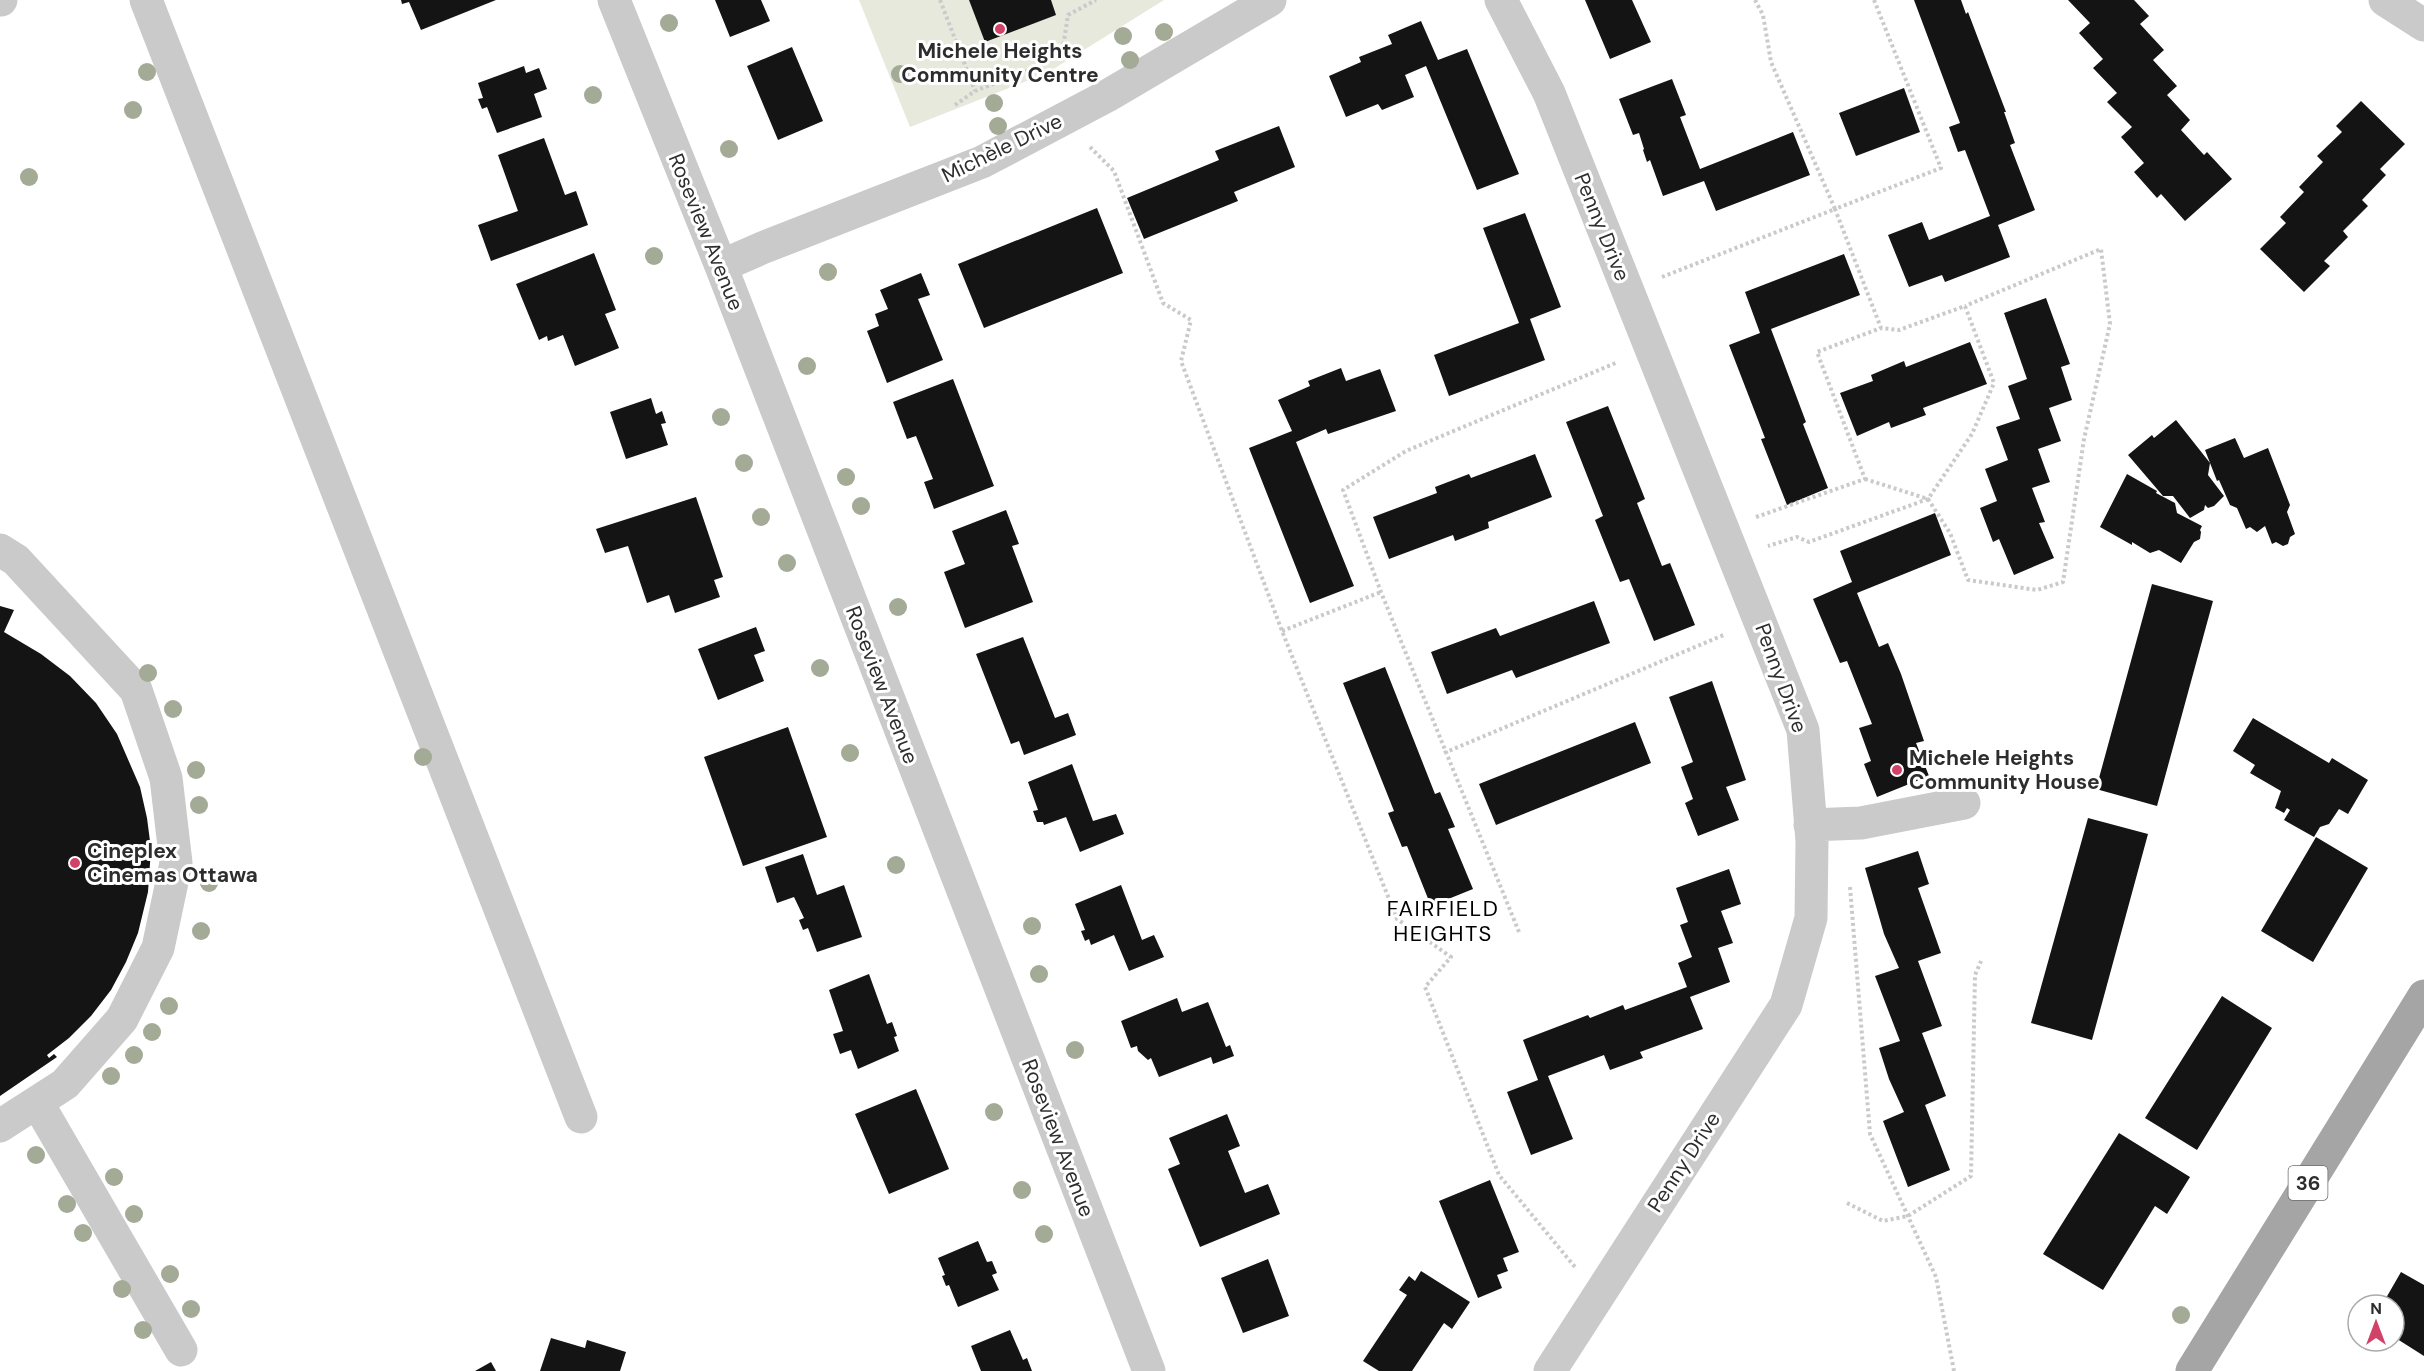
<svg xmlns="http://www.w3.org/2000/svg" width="2424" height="1371" font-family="'DM Sans',sans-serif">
	<rect width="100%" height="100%" fill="#fff"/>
	<path fill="#e6e9dc" d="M859,0H1164L1047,73L910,127Z"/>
	<path fill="#141414" d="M401,0H496L421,30L409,2L402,4Z
		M715,0H761L770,21L730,37Z
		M969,0H1051L1056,15L985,42Z
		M1585,0H1632L1651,42L1610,59Z
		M1914,0H1961L1966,14L1968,12L2006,112H2004L2015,143L2010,145L2035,210L1998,225L2010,257L1945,282L1942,275L1909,287L1888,235L1922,222L1929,240L1990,216L1965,150L1958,152L1949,127L1960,123Z
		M2068,0H2134L2149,16L2140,24L2164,50L2153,60L2177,86L2167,95L2190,120L2181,130L2204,155L2207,152L2232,179L2185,221L2161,194L2157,198L2134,172L2144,163L2121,137L2132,127L2107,102L2117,93L2093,68L2103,59L2079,33L2090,23Z
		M1421,21L1438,60L1467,49L1519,174L1477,190L1426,66L1405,75L1414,97L1382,110L1378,104L1346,117L1329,76L1361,62L1359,57L1392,44L1388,35Z
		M792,47L823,121L778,140L747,66Z
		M524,66L526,73L539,68L547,89L534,94L542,117L497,133L487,107L482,109L478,99L483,98L478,83Z
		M1672,79L1686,115L1680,117L1700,169L1793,132L1810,175L1716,211L1704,181L1663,196L1650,160L1647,162L1643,150L1644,149L1639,133L1633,135L1619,99Z
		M1904,88L1920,132L1856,156L1839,113Z
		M2361,101L2405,144L2380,169L2386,175L2362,200L2368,206L2343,231L2348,237L2324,261L2330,266L2304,292L2260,249L2286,223L2280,217L2304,192L2299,187L2323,162L2317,156L2342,132L2336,126Z
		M1279,126L1295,167L1234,192L1238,201L1144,239L1127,198L1219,160L1215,151Z
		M544,138L565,195L576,191L588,225L491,261L478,225L518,211L498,155Z
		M1097,208L1123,273L984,328L958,264Z
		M1525,213L1561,307L1530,319L1545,360L1449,396L1434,355L1519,323L1483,228Z
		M594,253L616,310L605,314L619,348L575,366L563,335L548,341L547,336L539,340L516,284Z
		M1844,254L1860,295L1771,329L1806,422L1803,424L1828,488L1787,505L1761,439L1765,438L1729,345L1760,333L1745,292Z
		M921,273L930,295L918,299L943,360L887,383L867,331L879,326L875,314L888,309L880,290Z
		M2046,298L2070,364L2061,367L2072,400L2049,408L2061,441L2038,449L2050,482L2032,488L2045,522L2039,523L2054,558L2014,575L1999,539L1993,542L1980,508L1997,501L1985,469L2008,460L1996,427L2020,419L2008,386L2027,379L2004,313Z
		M1970,342L1987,384L1923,408L1926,415L1891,428L1889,422L1857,436L1840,393L1873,381L1871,375L1904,361L1906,367Z
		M1341,368L1346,381L1380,369L1396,411L1328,434L1326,429L1296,442L1354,586L1310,603L1249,448L1292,431L1278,400L1310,386L1308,381Z
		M953,379L994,486L934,509L924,482L933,479L916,436L907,439L893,402Z
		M651,398L656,414L662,411L666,423L661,424L668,445L626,459L610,412Z
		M1608,406L1645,499L1637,503L1662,566L1670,563L1695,625L1654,641L1629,579L1620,582L1595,520L1603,516L1566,422Z
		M2176,420L2210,463L2208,475L2224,496L2214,506L2208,508L2205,505L2204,510L2190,518L2173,496H2163L2128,455L2152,435L2154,438Z
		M2235,438L2244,458L2268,448L2290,505L2287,512L2295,534L2290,537L2288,544L2283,546L2276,542L2272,544L2265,526L2257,532L2250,527L2246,529L2237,508L2230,505L2219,480L2217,481L2205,450Z
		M1535,454L1552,497L1488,522L1489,528L1455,541L1453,535L1389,559L1373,517L1437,493L1435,487L1469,474L1471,478Z
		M2127,474L2157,491L2156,493L2175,503L2177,513L2202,526L2200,530L2201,532L2200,539L2194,542L2181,563L2159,550L2150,553L2132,542V545L2100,527Z
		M696,497L723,577L714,580L720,597L675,613L669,595L647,603L628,546L605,553L596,529Z
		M1006,510L1019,544L1012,546L1033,602L965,628L944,572L965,564L952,531Z
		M1935,513L1951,555L1857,593L1879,647L1888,643L1901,674L1924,741L1916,743L1929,776L1877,797L1864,764L1871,761L1859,728L1872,724L1847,661L1840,663L1813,599L1852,582L1840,551Z
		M2152,584L2213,601L2157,806L2096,789Z
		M1594,601L1610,643L1516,678L1512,670L1447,694L1431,652L1496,628L1500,636Z
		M0,606L14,610L4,632L41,654L70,676L96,703L117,734L140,787L147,818L151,849L148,892L138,933L126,962L111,990L91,1016L69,1038L47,1055L49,1058L54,1054L57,1057L0,1096Z
		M756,627L765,651L754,655L764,681L718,700L698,649Z
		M1023,637L1055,718L1068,713L1076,735L1024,755L1019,741L1011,744L976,654Z
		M1385,667L1435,794L1440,792L1455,827L1448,829L1473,889L1431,906L1407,846L1402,847L1388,813L1394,811L1343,683Z
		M1712,681L1746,780L1726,787L1739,820L1698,836L1685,803L1693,799L1681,767L1693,762L1669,697Z
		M2253,718L2329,763L2332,758L2368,780L2348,814L2339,809L2329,824L2320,827L2314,837L2284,820L2290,810L2287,808L2284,813L2275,808L2281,791L2250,773L2255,765L2233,751Z
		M1635,722L1651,763L1496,825L1479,784Z
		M788,727L827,837L743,866L704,757Z
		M1072,764L1093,821L1116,814L1124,834L1080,852L1066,817L1044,825L1043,822H1037L1033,811L1038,810L1028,782Z
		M2088,818L2148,834L2092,1040L2031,1023Z
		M2316,837L2368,868L2313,962L2261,931Z
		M1918,851L1929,884L1918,888L1941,953L1918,961L1942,1026L1922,1033L1946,1096L1925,1105L1950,1170L1908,1187L1883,1121L1904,1112L1889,1079L1879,1048L1900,1041L1875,976L1899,968L1884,934L1865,868Z
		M803,854L817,895L844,885L862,937L817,952L808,928L803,930L799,920L804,918L794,897L777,903L765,867Z
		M1729,869L1741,904L1721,911L1733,943L1718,948L1730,982L1690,997L1703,1029L1640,1052L1643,1058L1610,1070L1604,1055L1548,1076L1573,1139L1531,1155L1507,1092L1538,1080L1523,1040L1588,1015L1590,1018L1623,1005L1625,1010L1687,987L1678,963L1692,957L1680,925L1688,922L1676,888Z
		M1121,885L1142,940L1154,935L1164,957L1129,971L1114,935L1091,945L1089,939L1085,941L1081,931L1085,930L1075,904Z
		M869,974L887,1024L892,1022L897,1036L894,1037L899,1051L858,1069L851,1050L840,1054L833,1034L843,1031L829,990Z
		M2222,996L2272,1028L2197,1150L2145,1118Z
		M1177,998L1182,1012L1208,1002L1226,1047L1230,1045L1234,1056L1213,1064L1211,1057L1159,1077L1151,1058L1148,1060L1138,1051L1137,1046L1131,1048L1121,1021Z
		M916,1089L949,1169L889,1194L855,1114Z
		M1227,1114L1240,1146L1228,1151L1245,1193L1268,1184L1280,1214L1200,1247L1168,1169L1180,1164L1169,1138Z
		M2119,1133L2190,1177L2167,1214L2155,1206L2103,1290L2043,1254Z
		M1490,1180L1519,1252L1503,1258L1508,1271L1497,1275L1502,1288L1478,1298L1439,1201Z
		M978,1241L987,1262L992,1261L997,1273L992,1275L999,1290L958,1307L949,1285L946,1286L942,1276L945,1275L938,1258Z
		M1268,1259L1289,1316L1243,1333L1221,1278Z
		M1421,1271L1470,1302L1452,1329L1444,1323L1412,1371H1379L1363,1361L1407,1295L1399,1290L1409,1276L1415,1281Z
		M2401,1272L2424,1285V1356L2394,1337V1305H2382Z
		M1010,1330L1023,1360L1027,1358L1032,1371H981L971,1346Z
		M551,1338L585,1348L587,1340L626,1352L620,1371H540Z
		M491,1362L496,1371H475Z"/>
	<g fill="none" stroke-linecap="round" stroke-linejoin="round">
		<path stroke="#cacaca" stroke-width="4" stroke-dasharray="3 3" stroke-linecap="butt" d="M940,0L975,91
			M1874,0L1941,168L1835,209L1881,328
			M955,105L975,91L1037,67L1063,47L1068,15L1096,0
			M1090,147L1114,171L1163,303L1191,320L1181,361L1282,631L1397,919L1451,957L1425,987L1499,1175L1575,1267
			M1662,277L1835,209L1771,62L1763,15L1755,0
			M1865,479L1928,499L1950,533L1968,580L2037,590L2063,582L2084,439L2110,324L2101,249L1965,306
			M1756,517L1865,479L1817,352L1881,328L1899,330L1965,306L1994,383L1972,434L1928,499L1809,542L1797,537L1768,546
			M1282,631L1381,592
			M1444,753L1726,634
			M1850,887L1870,1134L1936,1277L1954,1371
			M1519,932L1381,592L1343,490L1406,451L1618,362
			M1847,1203L1883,1221L1908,1216L1971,1176L1975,975L1981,961"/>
		<path stroke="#cacaca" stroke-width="33" d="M0,0H1
			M146,0L581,1117
			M614,0L721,266L1149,1371
			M1501,0L1549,93L1803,730L1812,841L1811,918L1786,1005L1550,1371
			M2385,0L2424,25
			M721,266L762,248L982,162L1107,96L1270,0
			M0,550L16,560L136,690L166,778L176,863L158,948L122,1019L65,1084L0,1126
			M1810,825L1861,823L1964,803
			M37,1102L181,1350"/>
		<path stroke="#a5a5a5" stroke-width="33" d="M2192,1371L2424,996"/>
	</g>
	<g fill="#a3aa96">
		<circle cx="669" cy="23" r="9"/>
		<circle cx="1164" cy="32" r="9"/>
		<circle cx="1123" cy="36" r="9"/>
		<circle cx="1130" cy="60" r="9"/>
		<circle cx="147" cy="72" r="9"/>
		<circle cx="900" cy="74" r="9"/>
		<circle cx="593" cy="95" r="9"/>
		<circle cx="994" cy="103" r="9"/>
		<circle cx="133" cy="110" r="9"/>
		<circle cx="998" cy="126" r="9"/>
		<circle cx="729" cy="149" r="9"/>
		<circle cx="29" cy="177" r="9"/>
		<circle cx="654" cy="256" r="9"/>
		<circle cx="828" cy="272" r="9"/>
		<circle cx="807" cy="366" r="9"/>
		<circle cx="721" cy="417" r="9"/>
		<circle cx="744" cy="463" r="9"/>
		<circle cx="846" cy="477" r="9"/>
		<circle cx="861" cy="506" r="9"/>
		<circle cx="761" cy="517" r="9"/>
		<circle cx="787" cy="563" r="9"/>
		<circle cx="898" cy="607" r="9"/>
		<circle cx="820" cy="668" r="9"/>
		<circle cx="148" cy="673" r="9"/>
		<circle cx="173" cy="709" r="9"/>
		<circle cx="850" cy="753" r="9"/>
		<circle cx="423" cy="757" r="9"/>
		<circle cx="196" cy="770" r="9"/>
		<circle cx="199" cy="805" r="9"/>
		<circle cx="896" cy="865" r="9"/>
		<circle cx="209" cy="883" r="9"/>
		<circle cx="1032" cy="926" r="9"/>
		<circle cx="201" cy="931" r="9"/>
		<circle cx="1039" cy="974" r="9"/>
		<circle cx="169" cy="1006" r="9"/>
		<circle cx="152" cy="1032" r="9"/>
		<circle cx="1075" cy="1050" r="9"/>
		<circle cx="134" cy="1055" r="9"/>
		<circle cx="111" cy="1076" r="9"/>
		<circle cx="994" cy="1112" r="9"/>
		<circle cx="36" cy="1155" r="9"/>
		<circle cx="114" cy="1177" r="9"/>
		<circle cx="1022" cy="1190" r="9"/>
		<circle cx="67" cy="1204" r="9"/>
		<circle cx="134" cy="1214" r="9"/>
		<circle cx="83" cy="1233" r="9"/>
		<circle cx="1044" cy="1234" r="9"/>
		<circle cx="170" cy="1274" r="9"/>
		<circle cx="122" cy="1289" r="9"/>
		<circle cx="191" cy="1309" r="9"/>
		<circle cx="2181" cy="1315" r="9"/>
		<circle cx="143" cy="1330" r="9"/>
	</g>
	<g fill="#d14269" stroke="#fff" stroke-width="2">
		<circle cx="1000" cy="29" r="6"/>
		<circle cx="1897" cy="770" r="6"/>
		<circle cx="75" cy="863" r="6"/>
	</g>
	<g text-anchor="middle" stroke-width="6" stroke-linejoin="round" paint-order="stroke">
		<rect fill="#fff" stroke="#6c6c6c" stroke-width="1.5" x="2288.5" y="1166" width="39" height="34" rx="4.5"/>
		<g font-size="20" font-weight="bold" fill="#2d2d2d">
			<text x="2308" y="1190">36</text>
		</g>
		<g font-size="21" font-weight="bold" fill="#2d2d2d" stroke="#fff" text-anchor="start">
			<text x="1000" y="58" text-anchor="middle">Michele Heights<tspan x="1000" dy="24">Community Centre</tspan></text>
			<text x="1909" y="765">Michele Heights<tspan x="1909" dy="24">Community House</tspan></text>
			<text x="87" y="858">Cineplex<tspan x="87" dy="24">Cinemas Ottawa</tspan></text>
		</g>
		<g font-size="21" fill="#2d2d2d" stroke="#fff">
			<text transform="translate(1002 148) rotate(-26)" y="7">Michèle Drive</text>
			<text transform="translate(1602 227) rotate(68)" y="7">Penny Drive</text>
			<text transform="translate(706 232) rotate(68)" y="7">Roseview Avenue</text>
			<text transform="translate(1781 678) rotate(70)" y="7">Penny Drive</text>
			<text transform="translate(882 685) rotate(69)" y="7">Roseview Avenue</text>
			<text transform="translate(1058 1138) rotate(69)" y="7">Roseview Avenue</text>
			<text transform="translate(1684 1162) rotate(-57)" y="7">Penny Drive</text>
		</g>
		<g font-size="22" letter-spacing="1.5" fill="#000" stroke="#fff">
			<text x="1443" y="916">FAIRFIELD<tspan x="1443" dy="25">HEIGHTS</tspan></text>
		</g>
	</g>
	<g transform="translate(2376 1323)"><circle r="28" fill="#ffffff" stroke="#ababab" stroke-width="1.5"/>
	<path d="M0-4.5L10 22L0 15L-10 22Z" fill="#d14269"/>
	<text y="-9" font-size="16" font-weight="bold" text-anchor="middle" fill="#2d2d2d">N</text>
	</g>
</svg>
